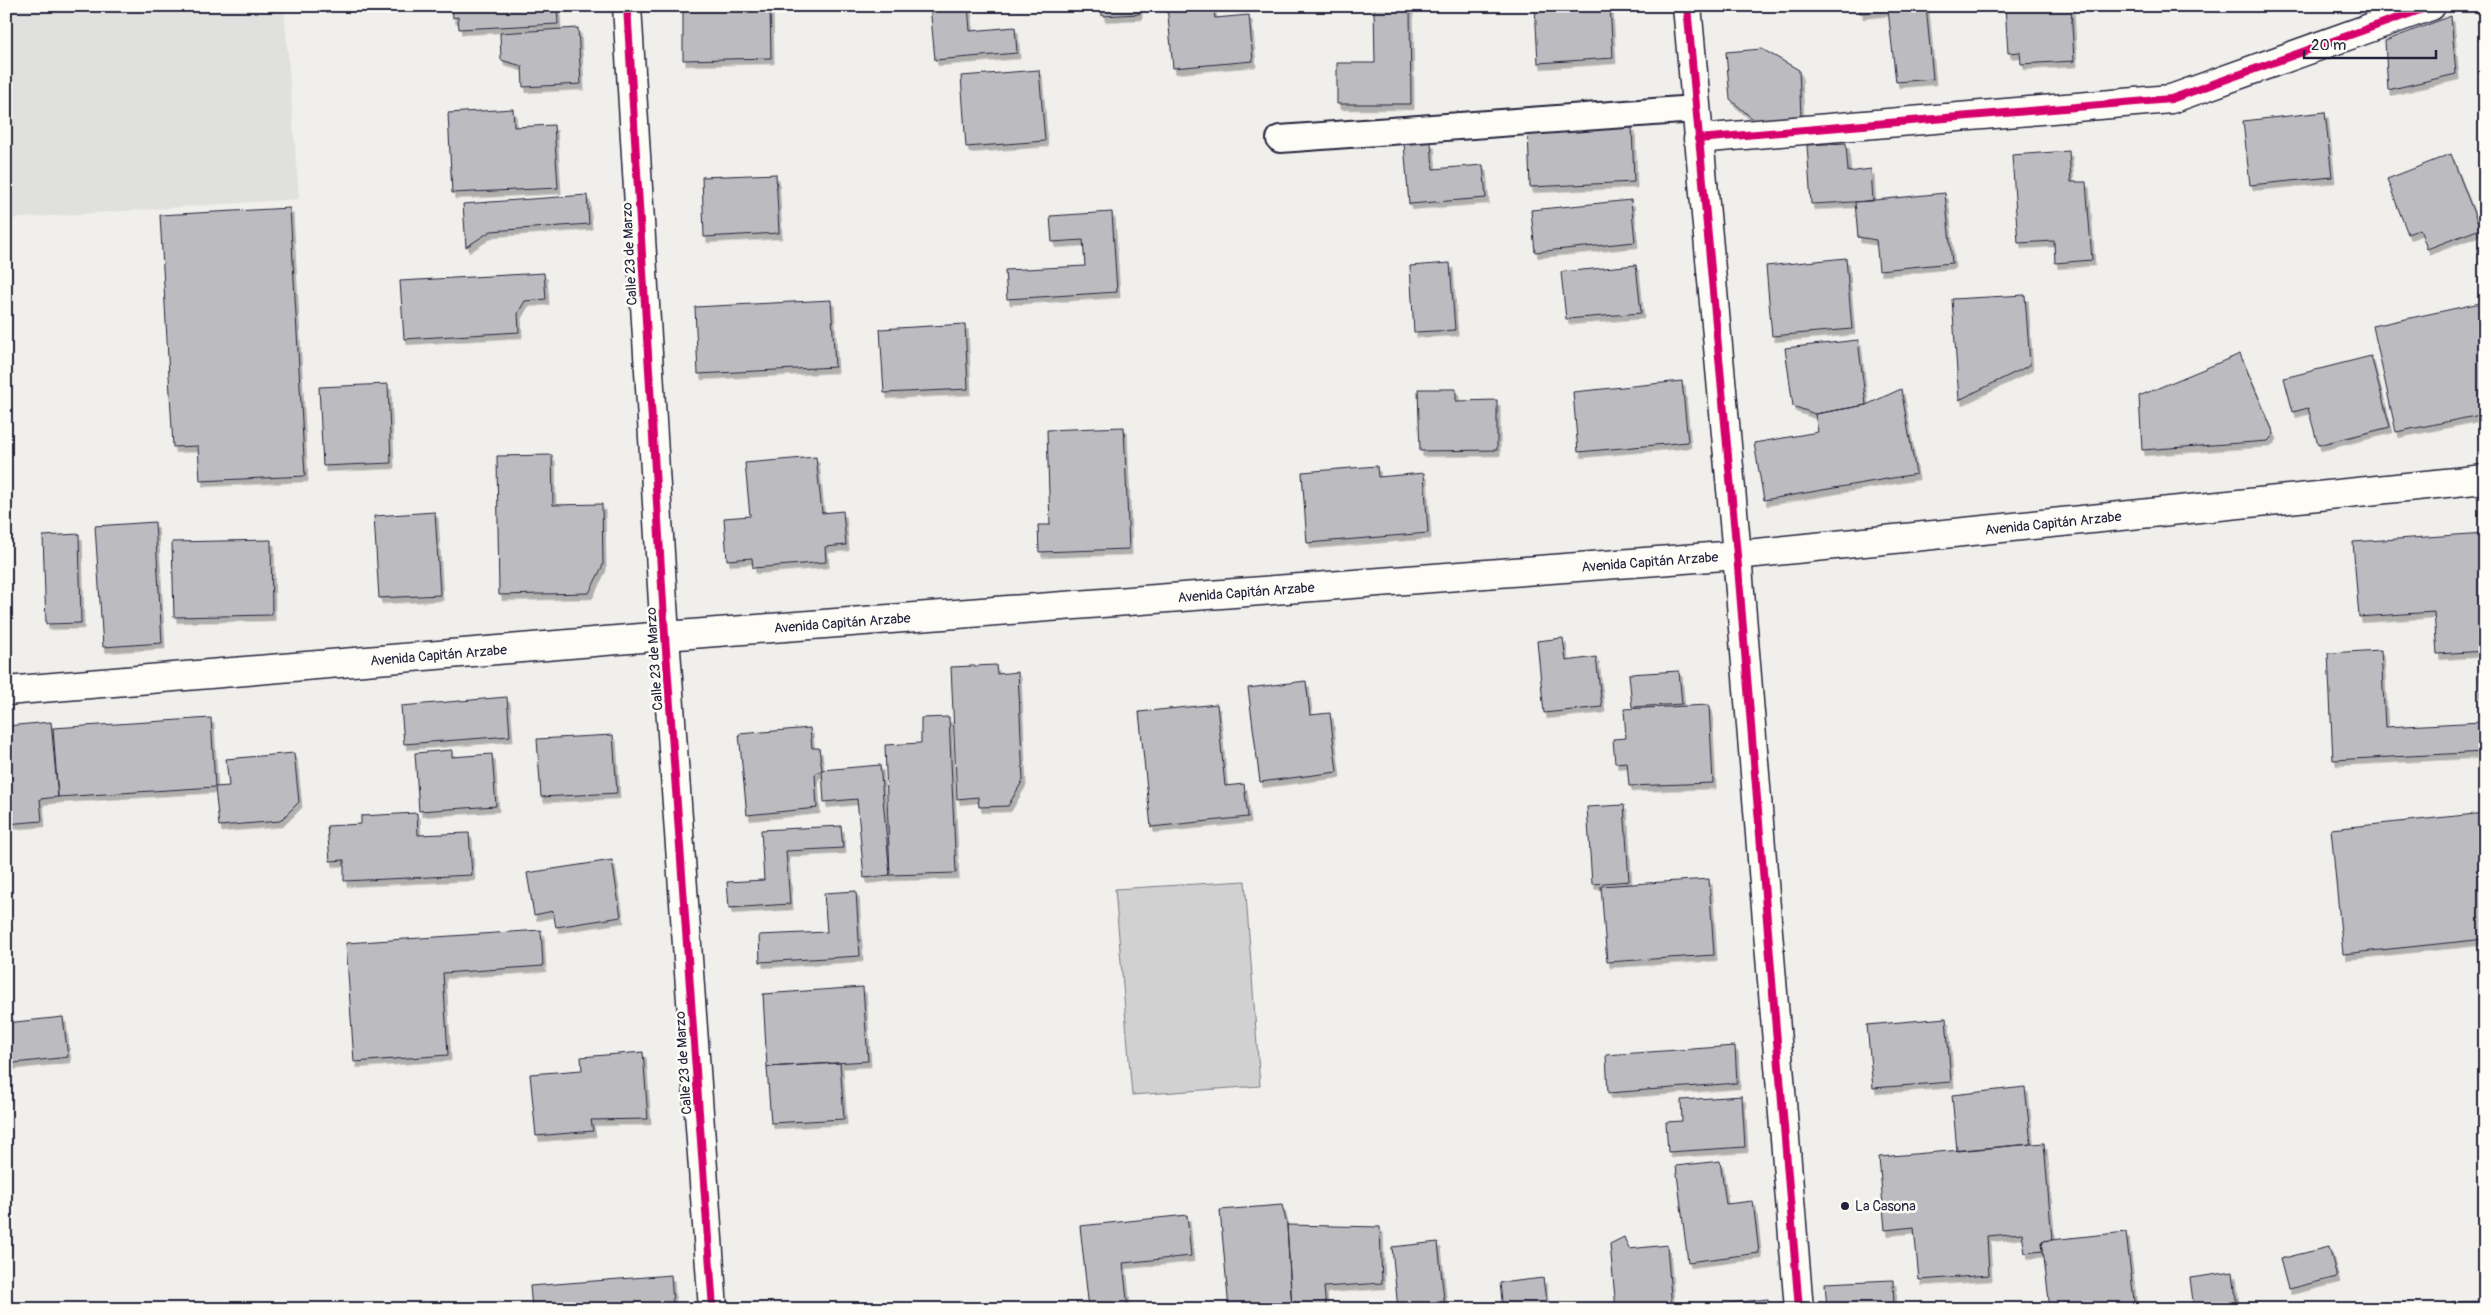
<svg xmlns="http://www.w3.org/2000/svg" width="2491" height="1315" font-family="Pangolin,sans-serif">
	<defs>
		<filter id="shadow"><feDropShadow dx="3" dy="5.5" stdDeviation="0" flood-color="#0004"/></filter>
	</defs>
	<rect width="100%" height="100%" fill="#f0efec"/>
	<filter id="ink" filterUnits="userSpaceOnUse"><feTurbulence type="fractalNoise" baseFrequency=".02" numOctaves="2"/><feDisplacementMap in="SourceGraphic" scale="10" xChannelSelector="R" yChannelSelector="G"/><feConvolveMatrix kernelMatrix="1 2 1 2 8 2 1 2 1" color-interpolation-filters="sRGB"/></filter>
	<g filter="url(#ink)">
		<path fill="#e0e0df" d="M6,6H284L299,199L6,219Z"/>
		<path fill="#d2d1d1" stroke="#7a7a86" d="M1245,881L1260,1086L1132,1095L1115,889Z"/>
		<path fill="#bcbcc0" stroke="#22223b" filter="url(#shadow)" d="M452,6H557L558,24L459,29L458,17L453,18Z
			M683,6H770L771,58L683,60Z
			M930,6H968L970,31L1015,27L1017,53L935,60Z
			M1102,6H1139V14L1102,16Z
			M1167,6H1213L1215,18L1249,15L1253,61L1173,68Z
			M1374,6H1410L1411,104H1337V63H1375Z
			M1535,6H1610L1613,58L1538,63Z
			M1860,6H1926L1933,79L1896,82L1888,10L1860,13Z
			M2005,6H2071L2074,61L2021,64L2020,52L2008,53Z
			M2451,16L2456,74L2388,90L2385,41Z
			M578,28L581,84L523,87L522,66L501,60L500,33Z
			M1762,49L1799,70L1801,117L1754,120L1730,99L1726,52Z
			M1039,70L1045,141L966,147L961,76Z
			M513,109L514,127L554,125L558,188L452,193L448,113Z
			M2325,112L2332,177L2250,185L2243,121Z
			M1632,126L1634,182L1530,187L1528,131Z
			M1431,142L1433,169L1483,165L1486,198L1409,204L1404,144Z
			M1846,143L1848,172L1871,169L1873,201L1811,204L1807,145Z
			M2069,151L2071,182H2086L2092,260L2055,263L2054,241L2018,243L2012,155Z
			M2451,154L2480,229L2427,249L2420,229L2408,234L2387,179Z
			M776,174L779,233L704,237L702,177Z
			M1945,193L1952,263L1879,270L1876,240L1858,237L1855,202Z
			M587,195L589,224L491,231L466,247L463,204Z
			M1631,200L1635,242L1535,252L1531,210Z
			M290,208L305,476L200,481L198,446L173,447L160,215Z
			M1112,212L1117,292L1007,299L1005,270L1085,266L1083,240L1052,242L1050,216Z
			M1846,258L1852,329L1772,336L1766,266Z
			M1450,263L1455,330L1414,332L1410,266Z
			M1636,265L1641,313L1566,319L1561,272Z
			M544,273L546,299L525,301L518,313L519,332L404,339L400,281Z
			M2025,295L2030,365L1959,400L1952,299Z
			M831,300L835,367L698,374L695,307Z
			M2485,302V414L2396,432L2373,326Z
			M965,324L968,389L884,393L880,329Z
			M1858,340L1866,405L1815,414L1793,406L1785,348Z
			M2240,354L2274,434L2268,441L2142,450L2139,396Z
			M2371,356L2390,427L2318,445L2308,408L2293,412L2284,378Z
			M1682,381L1688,442L1578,452L1573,392Z
			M388,384L391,463L323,466L319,387Z
			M1418,389H1456V401L1497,400V450L1420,451Z
			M1901,389L1916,474L1764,500L1754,443L1818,432L1815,414L1866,405Z
			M1124,427L1129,549L1039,552L1038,525H1050L1047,430Z
			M552,455L553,505L602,504L603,565L589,593L499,595L497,456Z
			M816,457L822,513L843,511L846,545L825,547L826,562L753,568L752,558L727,560L724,518L750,516L745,463Z
			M1377,466L1378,477L1424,473L1428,533L1307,543L1302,472Z
			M435,512L440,595L379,598L374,516Z
			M155,522L162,643L103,647L95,526Z
			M2485,533V651L2437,654L2434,612L2359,617L2353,542Z
			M79,534L81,623L46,624L43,536Z
			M271,540L272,615L174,617L172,542Z
			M1563,638L1566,661L1596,657L1602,707L1544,713L1537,641Z
			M2381,650L2385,727L2482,722L2479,662H2485V752L2333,760L2328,653Z
			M996,665L997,674L1018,672L1023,780L1008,806L979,807L978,797L957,799L951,667Z
			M1679,671L1682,704L1632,707L1629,674Z
			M1306,681L1310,715L1330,713L1337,772L1260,782L1248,688Z
			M507,697L510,736L404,744L401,706Z
			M1217,704L1225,786L1244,784L1248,817L1151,827L1139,712Z
			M1709,705L1713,783L1629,786L1627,762L1615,763L1613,739L1626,738L1624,709Z
			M949,717L956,873L890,875L885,745L921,743V718Z
			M211,718L215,787L58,797L53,728Z
			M51,722L58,797L40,799L42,821L6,824V726Z
			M810,728L812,748H819L822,770L815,774L817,808L747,815L739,734Z
			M613,735L617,793L541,797L537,739Z
			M452,750V757L492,754L496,806L419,811L415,753Z
			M294,753L299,802L280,821L219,826L215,787L229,786L226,759Z
			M880,765L890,875L864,878L857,799L824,802L822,770Z
			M1624,805L1629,881L1592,884L1587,807Z
			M417,813L418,835L469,833L472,875L344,881V860L330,861L327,826L361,824V816Z
			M2485,813V939L2343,954L2331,829Z
			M841,826L843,848L786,851L790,904L729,908L727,882L764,880L761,830Z
			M612,860L621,917L556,927L553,911L534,915L527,873Z
			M1709,879L1714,955L1607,962L1601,886Z
			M856,891L860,956L760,962L759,935L827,932L824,893Z
			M541,930L543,966L443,973L448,1055L354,1062L346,943Z
			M863,987L868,1061L767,1067L763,994Z
			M63,1017L68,1057L6,1064V1023Z
			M1946,1018L1951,1082L1873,1088L1867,1025Z
			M1735,1046L1737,1083L1608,1093L1606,1055Z
			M643,1052L648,1119L591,1120L593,1131L536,1136L530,1074L582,1070L581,1057Z
			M840,1063L844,1119L771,1123L767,1067Z
			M2025,1087L2031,1144L1957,1151L1952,1095Z
			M1742,1096L1745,1147L1668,1152L1666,1122L1682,1121L1681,1100Z
			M2044,1143L2052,1240L2042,1241L2043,1251L2025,1253L2022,1233L1987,1236L1989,1275L1919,1280L1914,1227L1885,1230L1879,1157Z
			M1720,1161L1726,1204L1753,1201L1759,1253L1688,1262L1676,1166Z
			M1282,1205L1287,1225L1292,1309H1229L1220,1210Z
			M1187,1215L1191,1256L1123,1263L1128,1309H1089L1080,1226Z
			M1287,1225L1380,1227L1382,1283L1324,1287L1326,1309H1292Z
			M2126,1232L2135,1309H2050L2042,1241Z
			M1624,1237L1629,1249L1667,1245L1672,1309H1616L1610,1244Z
			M1438,1242L1445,1309H1398L1392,1247Z
			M2329,1247L2337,1277L2288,1289L2280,1259Z
			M2233,1272L2237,1309H2194L2190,1278Z
			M671,1275L673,1304L636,1307V1309H532L530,1286Z
			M1543,1278L1547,1309H1503L1500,1283Z
			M1893,1280L1894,1309H1827L1825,1283Z
			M1768,1299L1769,1309L1694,1307Z
			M2485,1301V1309H2452L2451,1302Z"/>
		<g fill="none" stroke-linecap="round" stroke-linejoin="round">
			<defs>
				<path id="lane" d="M1280,139L1695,109"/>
				<path id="street" d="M627,6L665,636L713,1309
					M1687,6L1737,555L1799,1309
					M1698,139L2171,99L2431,6"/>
				<g id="highway">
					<path id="s1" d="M6,691L665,636L1737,555L2485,479"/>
				</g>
			</defs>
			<use href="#lane" stroke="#22223b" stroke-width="30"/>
			<use href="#street" stroke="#22223b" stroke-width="31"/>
			<use href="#highway" stroke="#22223b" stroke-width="31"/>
			<use href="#lane" stroke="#fdfcf7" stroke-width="26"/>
			<use href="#street" stroke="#fdfcf7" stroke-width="28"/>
			<use href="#highway" stroke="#fdfcf7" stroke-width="28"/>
			<defs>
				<path id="cycleway" d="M627,6L665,636L713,1309
					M1687,6L1737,555L1799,1309
					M1698,139L2171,99L2431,6"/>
			</defs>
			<use href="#cycleway" stroke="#fdfcf7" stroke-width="11"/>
			<use href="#cycleway" stroke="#d6006c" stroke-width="8"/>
		</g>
	</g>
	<circle fill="#22223b" stroke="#fdfcf7" stroke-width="2" cx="1845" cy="1206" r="5"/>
	<g text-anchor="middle" stroke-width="5" stroke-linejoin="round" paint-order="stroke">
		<g font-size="14" fill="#22223b" stroke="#fdfcf7">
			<text transform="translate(629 254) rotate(-93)" y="5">Calle 23 de Marzo</text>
			<text dy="5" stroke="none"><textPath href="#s1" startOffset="2054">Avenida Capitán Arzabe</textPath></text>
			<text dy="5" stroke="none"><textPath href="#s1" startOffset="1649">Avenida Capitán Arzabe</textPath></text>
			<text dy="5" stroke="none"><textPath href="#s1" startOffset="1244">Avenida Capitán Arzabe</textPath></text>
			<text dy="5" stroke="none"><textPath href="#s1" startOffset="839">Avenida Capitán Arzabe</textPath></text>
			<text dy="5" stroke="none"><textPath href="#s1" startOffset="434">Avenida Capitán Arzabe</textPath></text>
			<text transform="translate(654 659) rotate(-94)" y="5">Calle 23 de Marzo</text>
			<text transform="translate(683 1063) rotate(-94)" y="5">Calle 23 de Marzo</text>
		</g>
		<g font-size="14" fill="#22223b" stroke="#fdfcf7" text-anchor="start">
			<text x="1855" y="1211">La Casona</text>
		</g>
	</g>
	<rect width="2491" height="1315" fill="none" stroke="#fdfcf7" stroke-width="25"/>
	<rect x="12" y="12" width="2466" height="1290" fill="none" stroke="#22223b" stroke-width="2" filter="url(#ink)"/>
	<path d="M2304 50v8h132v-8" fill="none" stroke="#22223b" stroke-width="2.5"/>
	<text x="2311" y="50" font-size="15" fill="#22223b" stroke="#fdfcf7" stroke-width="4" paint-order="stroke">20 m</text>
</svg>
